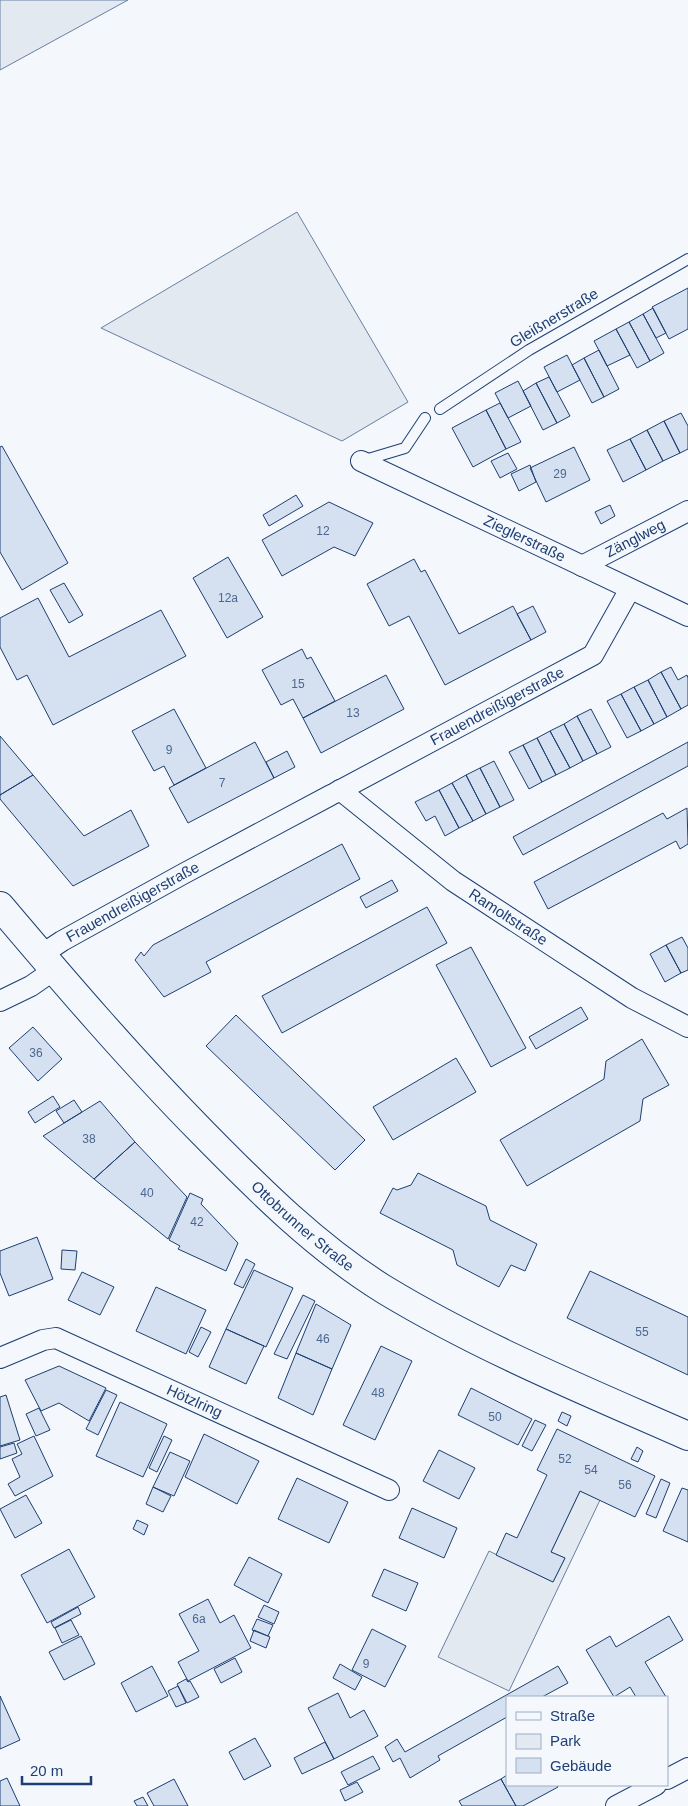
<svg xmlns="http://www.w3.org/2000/svg" width="688" height="1806" font-family="Helvetica,sans-serif">
	<rect width="100%" height="100%" fill="#f4f7fb"/>
	<path fill="#e3e9f0" stroke="#687fa3" d="M0,0H128L0,70Z
		M297,212L408,402L342,441L101,328Z
		M580,1491L600,1500L509,1691L438,1657L489,1551L553,1582L565,1558L551,1552Z"/>
	<path fill="#d5e0f0" stroke="#1d3f73" d="M688,288V329L669,339L652,307Z
		M653,308L666,333L656,338L643,314Z
		M643,314L664,353L650,361L629,322Z
		M629,322L650,361L637,368L616,329Z
		M616,329L630,355L607,366L594,341Z
		M599,350L619,389L604,397L584,358Z
		M567,355L580,380L557,392L544,367Z
		M584,358L604,397L592,403L572,365Z
		M549,377L570,416L557,423L536,383Z
		M518,381L531,406L508,418L495,393Z
		M536,383L557,423L543,430L523,391Z
		M500,403L521,442L506,449L486,410Z
		M486,410L506,449L473,467L452,428Z
		M681,413L688,426V449L680,453L664,421Z
		M664,421L680,453L663,461L647,430Z
		M647,430L663,461L646,470L630,439Z
		M630,439L646,470L623,482L607,450Z
		M2,446L68,563L22,590L0,552V447Z
		M574,447L590,480L546,502L530,468Z
		M508,453L517,469L500,478L491,461Z
		M530,465L536,482L519,491L511,474Z
		M296,495L303,506L269,526L263,515Z
		M329,502L373,523L355,556L334,547L282,576L262,540Z
		M610,505L615,516L601,524L595,512Z
		M228,557L263,617L227,638L193,578Z
		M414,559L421,572L425,570L459,634L513,606L531,640L445,685L409,616L389,626L367,584Z
		M64,583L83,615L69,623L50,590Z
		M38,598L69,657L161,610L186,656L53,725L27,675L17,680L0,647V618Z
		M533,606L546,632L531,640L517,614Z
		M302,649L307,659L311,657L335,701L303,718L293,699L281,705L262,670Z
		M671,667L678,680L687,675L688,678V705L681,709L661,672Z
		M661,672L681,709L667,717L648,680Z
		M386,675L404,709L321,753L303,718Z
		M648,680L667,717L654,724L634,687Z
		M634,687L654,724L641,731L621,694Z
		M621,694L641,731L627,738L607,701Z
		M174,709L206,768L174,785L164,766L154,771L132,731Z
		M591,709L611,747L597,754L577,716Z
		M577,716L597,754L583,761L564,724Z
		M564,724L583,761L570,768L550,731Z
		M550,731L570,768L556,775L537,738Z
		M0,736L33,775L0,795Z
		M537,738L556,775L542,782L523,745Z
		M255,742L274,778L188,823L169,788Z
		M688,742V766L523,855L513,837Z
		M523,745L542,782L529,789L509,752Z
		M287,751L295,767L274,778L266,762Z
		M494,761L514,800L500,807L480,768Z
		M480,768L500,807L486,814L466,775Z
		M33,775L84,836L131,810L149,846L73,886L0,799V795Z
		M466,775L486,814L473,821L452,783Z
		M452,783L473,821L459,828L439,790Z
		M439,790L459,828L445,836L435,816L426,821L415,802Z
		M687,808L688,844L680,849L676,841L548,909L534,882L663,813L667,819Z
		M342,844L360,879L206,962L211,972L164,997L135,960L141,952L144,956L153,945Z
		M392,880L398,891L366,908L360,897Z
		M427,907L447,943L282,1033L262,996Z
		M682,937L688,948V970L681,973L666,945Z
		M666,945L681,973L665,982L650,954Z
		M471,947L526,1048L491,1067L436,965Z
		M581,1007L588,1019L536,1049L529,1037Z
		M236,1015L365,1140L335,1170L206,1046Z
		M33,1027L62,1059L38,1081L9,1048Z
		M642,1039L669,1085L643,1099L640,1121L527,1186L500,1140L604,1079L606,1061Z
		M456,1058L476,1092L393,1140L373,1107Z
		M53,1096L60,1107L35,1123L28,1112Z
		M74,1100L82,1112L64,1123L56,1111Z
		M100,1101L135,1142L94,1179L43,1136Z
		M135,1142L187,1197L168,1239L94,1179Z
		M418,1173L486,1206L490,1220L537,1244L525,1271L511,1265L499,1287L457,1265L453,1250L380,1213L393,1188L397,1190L411,1185Z
		M190,1193L203,1199L201,1204L238,1243L226,1271L178,1249L180,1246L169,1240Z
		M37,1237L53,1279L9,1296L0,1273V1251Z
		M62,1250L77,1251L75,1270L61,1269Z
		M246,1259L255,1264L243,1288L234,1284Z
		M254,1270L293,1288L266,1347L226,1329Z
		M590,1271L688,1317V1375L567,1318Z
		M82,1272L114,1287L100,1315L68,1300Z
		M156,1287L206,1310L186,1354L136,1331Z
		M303,1295L315,1301L287,1359L274,1354Z
		M316,1304L351,1325L332,1369L296,1353Z
		M201,1327L211,1332L198,1357L189,1352Z
		M226,1329L264,1346L246,1384L209,1367Z
		M381,1346L412,1361L375,1440L343,1425Z
		M296,1353L332,1369L313,1415L278,1398Z
		M59,1366L106,1388L89,1421L59,1403L41,1411L25,1380Z
		M471,1388L532,1419L518,1445L458,1415Z
		M106,1390L117,1395L98,1435L86,1429Z
		M6,1395L20,1440L0,1446V1397Z
		M120,1402L167,1424L143,1477L96,1456Z
		M39,1408L50,1430L36,1436L26,1414Z
		M562,1412L571,1416L567,1426L558,1421Z
		M535,1420L546,1425L532,1451L522,1446Z
		M557,1429L655,1476L635,1517L580,1491L551,1552L565,1558L553,1582L496,1555L506,1533L517,1538L547,1475L537,1470Z
		M204,1434L259,1461L237,1504L185,1477Z
		M34,1436L53,1476L15,1496L8,1484L20,1477L12,1459L22,1454L17,1444Z
		M164,1436L172,1440L157,1472L149,1468Z
		M14,1443L17,1453L0,1459V1447Z
		M637,1447L643,1451L638,1462L631,1459Z
		M439,1450L475,1468L459,1499L423,1481Z
		M170,1452L190,1461L174,1496L153,1487Z
		M297,1478L348,1502L329,1543L278,1519Z
		M661,1479L670,1483L656,1518L646,1514Z
		M153,1487L171,1496L163,1512L146,1504Z
		M682,1488L688,1490V1542L663,1531Z
		M26,1495L42,1523L15,1538L0,1509Z
		M412,1508L457,1528L444,1558L399,1538Z
		M137,1520L148,1525L144,1535L133,1529Z
		M69,1549L95,1597L47,1623L21,1575Z
		M249,1557L282,1574L268,1603L234,1585Z
		M384,1569L418,1583L406,1611L372,1596Z
		M208,1599L220,1623L234,1615L251,1648L188,1681L178,1662L199,1651L179,1614Z
		M264,1605L279,1612L274,1624L258,1617Z
		M78,1607L81,1614L54,1628L51,1622Z
		M669,1616L683,1640L645,1662L666,1697H636L630,1687L614,1697L586,1650L610,1636L616,1647Z
		M257,1619L273,1625L268,1636L252,1630Z
		M71,1620L79,1635L62,1643L55,1628Z
		M372,1629L406,1646L385,1687L352,1670Z
		M254,1630L270,1637L266,1648L250,1641Z
		M81,1636L95,1664L64,1680L49,1652Z
		M235,1658L242,1672L221,1683L214,1669Z
		M340,1664L362,1677L355,1690L333,1678Z
		M152,1666L168,1696L136,1712L121,1683Z
		M558,1666L568,1683L542,1697H507V1717L438,1756L440,1760L410,1778L400,1758L393,1762L385,1747L397,1739L405,1752Z
		M186,1679L188,1682L190,1681L199,1697L187,1703L177,1684Z
		M178,1686L186,1703L176,1707L168,1691Z
		M338,1693L350,1718L364,1710L378,1736L334,1759L308,1708Z
		M0,1696L20,1740L0,1749Z
		M255,1738L271,1766L244,1780L229,1752Z
		M325,1742L334,1759L302,1774L294,1758Z
		M373,1756L380,1769L348,1785L341,1772Z
		M507,1775V1785H557L558,1787L523,1806H516L501,1779Z
		M7,1778L20,1806H0V1781Z
		M174,1779L188,1806H154L147,1793Z
		M501,1779L516,1806H462L459,1801Z
		M357,1782L363,1792L345,1801L340,1790Z
		M143,1797L148,1806H137L134,1801Z"/>
	<g fill="none" stroke-linecap="round" stroke-linejoin="round">
		<defs>
			<path id="service" d="M440,409L529,350L688,259
				M365,460L405,448L425,418"/>
			<g id="minor">
				<path id="s1" d="M361,461L688,616"/>
				<path id="s2" d="M582,566L688,511"/>
				<path id="s3" d="M340,790L453,881L632,998L688,1027"/>
				<path id="s4" d="M335,793L593,655L630,589"/>
				<path id="s5" d="M41,955L62,941L183,874L331,795"/>
				<path d="M0,1001L31,986L54,970"/>
				<path id="s6" d="M0,1358L43,1340L56,1338L389,1490"/>
				<path d="M667,1779L688,1768"/>
				<path d="M616,1806L656,1785"/>
			</g>
			<g id="secondary">
				<path id="s7" d="M0,906C66,984 132,1061 204,1134C259,1190 317,1248 385,1290C481,1348 586,1391 688,1436"/>
			</g>
		</defs>
		<use href="#service" stroke="#1d3f73" stroke-width="12"/>
		<use href="#minor" stroke="#1d3f73" stroke-width="22"/>
		<use href="#secondary" stroke="#1d3f73" stroke-width="30"/>
		<use href="#service" stroke="#f4f7fb" stroke-width="10"/>
		<use href="#minor" stroke="#f4f7fb" stroke-width="20"/>
		<use href="#secondary" stroke="#f4f7fb" stroke-width="28"/>
	</g>
	<g text-anchor="middle" stroke-width="4" stroke-linejoin="round" paint-order="stroke">
		<g font-size="12" fill="#4b6792">
			<text x="560" y="478">29</text>
			<text x="323" y="535">12</text>
			<text x="228" y="602">12a</text>
			<text x="298" y="688">15</text>
			<text x="353" y="717">13</text>
			<text x="169" y="754">9</text>
			<text x="222" y="787">7</text>
			<text x="36" y="1057">36</text>
			<text x="89" y="1143">38</text>
			<text x="147" y="1197">40</text>
			<text x="197" y="1226">42</text>
			<text x="642" y="1336">55</text>
			<text x="323" y="1343">46</text>
			<text x="378" y="1397">48</text>
			<text x="495" y="1421">50</text>
			<text x="565" y="1463">52</text>
			<text x="591" y="1474">54</text>
			<text x="625" y="1489">56</text>
			<text x="199" y="1623">6a</text>
			<text x="366" y="1668">9</text>
		</g>
		<g font-size="15" fill="#1d3f73" stroke="#f4f7fb">
			<text transform="translate(554 318) rotate(-31)" y="5">Gleißnerstraße</text>
			<text dy="5" stroke="none"><textPath href="#s2" startOffset="60">Zänglweg</textPath></text>
			<text dy="5" stroke="none"><textPath href="#s1" startOffset="181">Zieglerstraße</textPath></text>
			<text dy="5" stroke="none"><textPath href="#s4" startOffset="184">Frauendreißigerstraße</textPath></text>
			<text dy="5" stroke="none"><textPath href="#s5" startOffset="106">Frauendreißigerstraße</textPath></text>
			<text dy="5" stroke="none"><textPath href="#s3" startOffset="211">Ramoltstraße</textPath></text>
			<text dy="5" stroke="none"><textPath href="#s7" startOffset="441">Ottobrunner Straße</textPath></text>
			<text dy="5" stroke="none"><textPath href="#s6" startOffset="212">Hötzlring</textPath></text>
		</g>
	</g>
	<rect x="506" y="1696" width="162" height="90" fill="#f4f7fb" stroke="#9eadc5"/>
	<rect x="516" y="1712" width="25" height="8" fill="#f4f7fb" stroke="#9eadc5"/>
	<text x="550" y="1721" font-size="15" fill="#1d3f73">Straße</text>
	<rect x="516" y="1734" width="25" height="15" fill="#e3e9f0" stroke="#9eadc5"/>
	<text x="550" y="1746" font-size="15" fill="#1d3f73">Park</text>
	<rect x="516" y="1758" width="25" height="15" fill="#d5e0f0" stroke="#9eadc5"/>
	<text x="550" y="1771" font-size="15" fill="#1d3f73">Gebäude</text>
	<path d="M22 1776v8h69v-8" fill="none" stroke="#1d3f73" stroke-width="2.5"/>
	<text x="30" y="1776" font-size="15" fill="#1d3f73" stroke="#f4f7fb" stroke-width="4" paint-order="stroke">20 m</text>
</svg>
